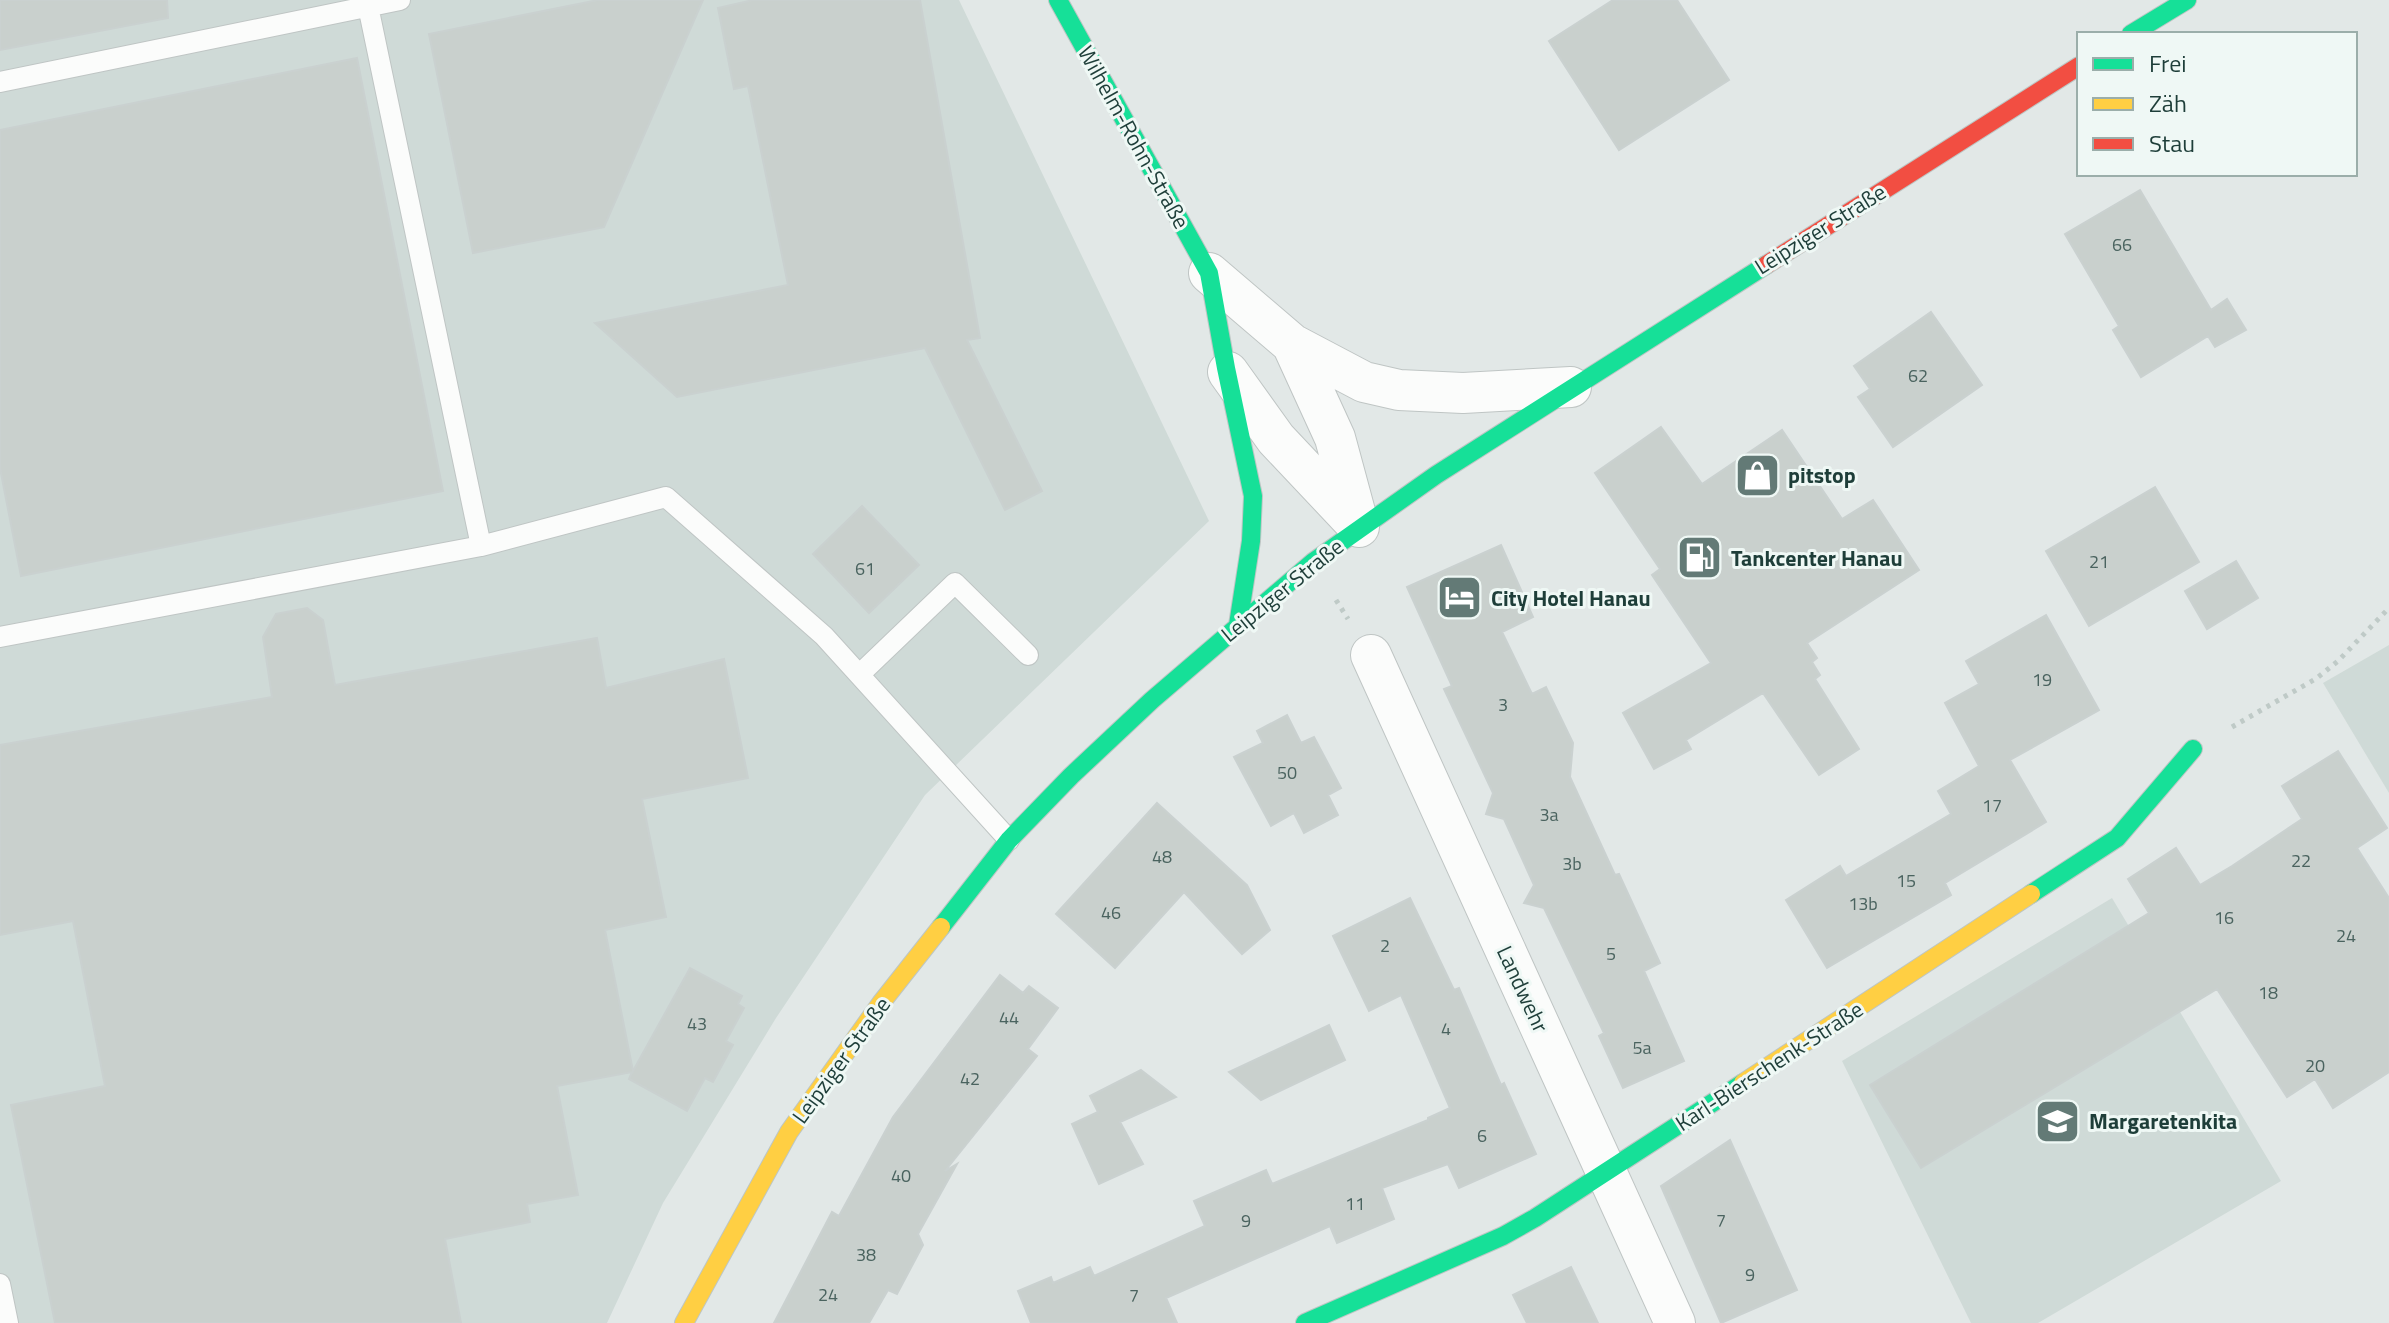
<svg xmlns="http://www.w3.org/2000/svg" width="2389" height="1323" font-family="'Titillium Web',sans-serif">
	<rect width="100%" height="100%" fill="#e2e8e7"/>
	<path fill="#cfdad7" d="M0,0H959L1209,521L925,795L776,1018L663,1203L607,1323H0Z
		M2389,645V793L2323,683Z
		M2112,898L2281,1181L2038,1323H1971L1842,1061Z"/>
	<path fill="#c9d0cd" stroke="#cad1d0" stroke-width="2" d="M0,0H167L168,18L0,50Z
		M598,0H703L604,227L473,253L429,34Z
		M753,0H920L980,338L967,340L1042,491L1005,510L925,348L677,397L595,323L788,285L748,86L734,89L718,8Z
		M1613,0H1677L1729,80L1619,150L1549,41Z
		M357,58L443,491L21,576L0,468V130Z
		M2140,190L2211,310L2227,299L2246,330L2215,347L2208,336L2141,377L2113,330L2119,326L2065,234Z
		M1931,312L1982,385L1893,447L1858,397L1870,389L1854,366Z
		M1661,427L1702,484L1782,430L1842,519L1873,500L1919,570L1807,643L1817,658L1812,662L1820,675L1815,679L1859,749L1819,775L1763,693L1686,740L1691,749L1654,769L1623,713L1711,663L1652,575L1660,569L1595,473Z
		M2155,487L2199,562L2089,626L2046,551Z
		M862,506L919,565L869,613L813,554Z
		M1501,545L1533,617L1502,632L1532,694L1546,687L1573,743L1570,777L1615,875L1619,874L1660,963L1644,971L1684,1061L1623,1088L1599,1036L1604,1033L1544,908L1524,903L1534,885L1504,819L1486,814L1493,793L1444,689L1452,686L1407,587Z
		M2236,561L2258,598L2207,629L2185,591Z
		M307,608L323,620L335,685L597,638L606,688L724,659L748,778L642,799L666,917L605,930L633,1071L690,968L742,996L738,1004L744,1008L726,1041L733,1045L713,1082L705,1078L687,1111L629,1079L632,1072L557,1086L578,1195L527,1204L530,1222L445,1239L461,1323H55L11,1105L105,1086L73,921L0,935V745L272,697L263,637L276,614Z
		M2046,615L2099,710L2010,760L2046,822L1945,883L1951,895L1827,968L1786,900L1840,866L1846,876L1951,814L1938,791L1979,766L1945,703L1979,684L1966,661Z
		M1287,715L1301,743L1314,737L1341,788L1328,795L1338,815L1304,833L1294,813L1271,826L1234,757L1263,743L1257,731Z
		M2338,751L2387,828L2357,848L2389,898V1072L2333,1108L2315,1079L2287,1097L2217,989L1921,1168L1870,1085L2149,913L2128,879L2176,848L2200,885L2232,866L2302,819L2282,786Z
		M1157,803L1247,885L1270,930L1242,954L1184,892L1115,968L1056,914Z
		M1410,898L1454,990L1459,988L1501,1085L1504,1083L1536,1154L1459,1188L1448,1164L1382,1188L1394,1219L1337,1243L1330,1226L1166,1298L1177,1323H1031L1018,1291L1051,1277L1053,1283L1090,1267L1094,1276L1205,1226L1194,1201L1266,1170L1272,1184L1428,1120V1118L1450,1108L1401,995L1369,1011L1333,936Z
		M1000,975L1023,993L1029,986L1058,1008L1028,1049L1037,1056L945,1171L957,1164L918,1234L923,1245L897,1294L888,1290L869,1323H774L832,1212L839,1216L893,1117Z
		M1329,1025L1345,1060L1261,1100L1229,1072Z
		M1141,1070L1176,1097L1120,1122L1143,1164L1099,1184L1072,1124L1098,1112L1090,1096Z
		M1730,1140L1797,1290L1721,1323L1661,1186Z
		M1571,1267L1598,1323H1527L1513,1295Z"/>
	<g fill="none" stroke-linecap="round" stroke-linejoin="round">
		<defs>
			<path id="lane" d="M0,82L400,0
				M481,546L666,497L824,636L1009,840
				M0,637L481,546L368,6
				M860,674L955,583L1028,655
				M0,1284L8,1323"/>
			<path id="street" d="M1209,273L1292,344L1364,382L1399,390L1463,393L1571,387
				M1292,344L1335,438L1358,523
				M1228,372L1276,439L1359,527
				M1371,655L1675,1323"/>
			<path id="fast" d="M1058,0L1209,273L1226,368L1253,496L1251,541L1238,625
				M2131,34L2187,0
				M2031,894L2117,838L2193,749
				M941,927L1009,840L1071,776L1152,700L1313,562L1436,475L1766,265
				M1305,1323L1503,1236L1535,1218L1743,1083"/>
			<path id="slow" d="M1743,1083L2031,894
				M684,1323L789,1132L881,1003L941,927"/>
			<path id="jam" d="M1766,265L2079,66"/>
		</defs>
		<use href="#lane" stroke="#bfc5c4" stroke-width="22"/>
		<use href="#street" stroke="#bfc5c4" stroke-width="42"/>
		<use href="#fast" stroke="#bdc6c4" stroke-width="20"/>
		<use href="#slow" stroke="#bdc6c4" stroke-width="20"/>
		<use href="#jam" stroke="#bdc6c4" stroke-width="20"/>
		<path stroke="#bfcac7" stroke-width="5" stroke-dasharray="4 6" stroke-linecap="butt" d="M1336,600L1348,619
			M2232,727L2317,678L2338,661L2389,608"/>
		<use href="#lane" stroke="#fbfcfb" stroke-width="20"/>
		<use href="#street" stroke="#fbfcfb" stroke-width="40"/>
		<use href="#fast" stroke="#16e098" stroke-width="18"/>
		<use href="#slow" stroke="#ffcf43" stroke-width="18"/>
		<use href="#jam" stroke="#f24e42" stroke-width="18"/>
	</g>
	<defs>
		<symbol id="shop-square" viewBox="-11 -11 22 22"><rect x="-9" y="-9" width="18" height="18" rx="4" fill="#637a76" stroke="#eff8f5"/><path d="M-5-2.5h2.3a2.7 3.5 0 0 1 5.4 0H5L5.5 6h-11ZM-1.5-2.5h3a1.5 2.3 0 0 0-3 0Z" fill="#fff"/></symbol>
		<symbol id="fuel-square" viewBox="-11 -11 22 22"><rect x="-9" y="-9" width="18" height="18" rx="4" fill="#637a76" stroke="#eff8f5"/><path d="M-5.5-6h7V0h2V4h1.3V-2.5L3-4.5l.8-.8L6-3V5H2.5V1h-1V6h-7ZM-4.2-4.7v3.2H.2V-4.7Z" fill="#fff"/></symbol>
		<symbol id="hotel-square" viewBox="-11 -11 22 22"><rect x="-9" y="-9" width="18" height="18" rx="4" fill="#637a76" stroke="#eff8f5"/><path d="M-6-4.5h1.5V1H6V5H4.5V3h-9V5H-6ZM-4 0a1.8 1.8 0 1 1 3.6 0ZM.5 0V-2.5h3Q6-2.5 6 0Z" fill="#fff"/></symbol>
		<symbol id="school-square" viewBox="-11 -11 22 22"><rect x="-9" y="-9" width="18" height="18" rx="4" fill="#637a76" stroke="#eff8f5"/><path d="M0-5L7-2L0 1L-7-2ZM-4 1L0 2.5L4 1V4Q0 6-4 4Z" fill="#fff"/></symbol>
	</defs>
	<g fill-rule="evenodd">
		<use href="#shop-square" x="1732" y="450" width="51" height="51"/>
		<use href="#fuel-square" x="1674" y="532" width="51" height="51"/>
		<use href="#hotel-square" x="1434" y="572" width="51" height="51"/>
		<use href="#school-square" x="2032" y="1096" width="51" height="51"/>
	</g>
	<g text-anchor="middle" stroke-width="6" stroke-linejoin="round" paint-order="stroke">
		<g font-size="18" fill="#4a635f">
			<text x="2122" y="251">66</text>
			<text x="1918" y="382">62</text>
			<text x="2099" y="568">21</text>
			<text x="865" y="575">61</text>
			<text x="2042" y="686">19</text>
			<text x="1503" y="711">3</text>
			<text x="1287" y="779">50</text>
			<text x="1992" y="812">17</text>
			<text x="1549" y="821">3a</text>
			<text x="1162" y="863">48</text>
			<text x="2301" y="867">22</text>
			<text x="1572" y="870">3b</text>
			<text x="1906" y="887">15</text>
			<text x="1863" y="910">13b</text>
			<text x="1111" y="919">46</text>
			<text x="2224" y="924">16</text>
			<text x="2346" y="942">24</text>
			<text x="1385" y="952">2</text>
			<text x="1611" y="960">5</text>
			<text x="2268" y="999">18</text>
			<text x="1009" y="1024">44</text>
			<text x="697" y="1030">43</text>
			<text x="1446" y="1035">4</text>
			<text x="1642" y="1054">5a</text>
			<text x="2315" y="1072">20</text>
			<text x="970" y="1085">42</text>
			<text x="1482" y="1142">6</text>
			<text x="901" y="1182">40</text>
			<text x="1355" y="1210">11</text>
			<text x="1246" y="1227">9</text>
			<text x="1721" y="1227">7</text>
			<text x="866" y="1261">38</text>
			<text x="1750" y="1281">9</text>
			<text x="828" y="1301">24</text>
			<text x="1134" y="1302">7</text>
		</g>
		<g font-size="22" fill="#1e3e39" stroke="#eff8f5">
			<text transform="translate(1134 137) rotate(61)" y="8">Wilhelm-Rohn-Straße</text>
			<text transform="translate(1820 229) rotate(-32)" y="8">Leipziger Straße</text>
			<text transform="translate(1282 590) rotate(-39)" y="8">Leipziger Straße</text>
			<text transform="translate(1523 989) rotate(65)" y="8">Landwehr</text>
			<text transform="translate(841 1060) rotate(-54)" y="8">Leipziger Straße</text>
			<text transform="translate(1769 1066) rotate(-33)" y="8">Karl-Bierschenk-Straße</text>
		</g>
		<g font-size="22" font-weight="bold" fill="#1e3e39" stroke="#eff8f5" text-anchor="start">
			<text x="1788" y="483">pitstop</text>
			<text x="1731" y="566">Tankcenter Hanau</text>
			<text x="1491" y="606">City Hotel Hanau</text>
			<text x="2089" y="1129">Margaretenkita</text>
		</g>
	</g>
	<rect x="2077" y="32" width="280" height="144" fill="#eff8f5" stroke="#9baeaa" stroke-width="2"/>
	<rect x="2093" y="58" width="40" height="12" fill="#16e098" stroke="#9baeaa" stroke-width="2"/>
	<text x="2149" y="72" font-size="24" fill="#1e3e39">Frei</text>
	<rect x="2093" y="98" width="40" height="12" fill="#ffcf43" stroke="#9baeaa" stroke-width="2"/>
	<text x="2149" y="112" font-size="24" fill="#1e3e39">Zäh</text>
	<rect x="2093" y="138" width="40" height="12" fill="#f24e42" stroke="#9baeaa" stroke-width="2"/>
	<text x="2149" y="152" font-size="24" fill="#1e3e39">Stau</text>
</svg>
